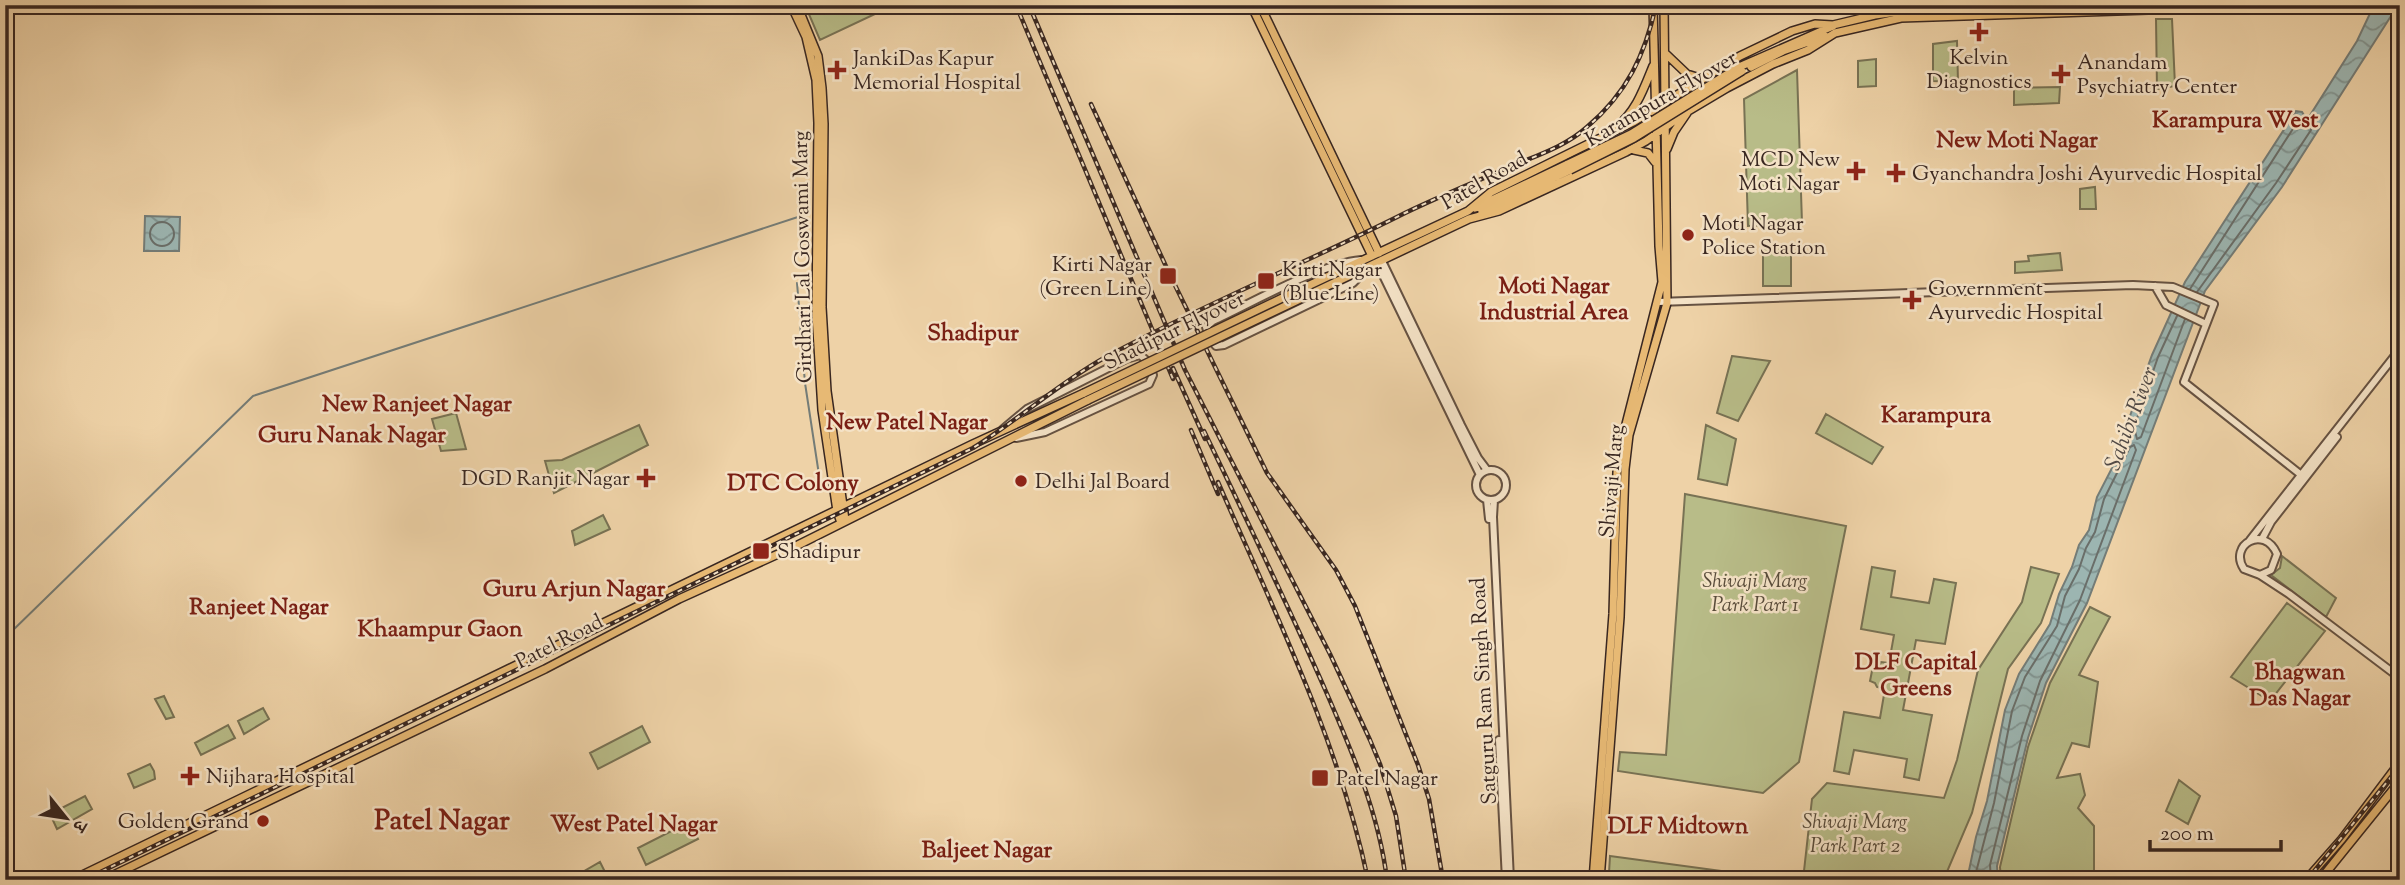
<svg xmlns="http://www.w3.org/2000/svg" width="2405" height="885" font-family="'Sorts Mill Goudy','Noto Serif Devanagari',serif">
	<defs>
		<pattern id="water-waves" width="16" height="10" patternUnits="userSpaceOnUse" patternTransform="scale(1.75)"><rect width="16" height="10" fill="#9cb5b1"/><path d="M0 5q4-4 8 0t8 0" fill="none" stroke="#809390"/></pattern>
	</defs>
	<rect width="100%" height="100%" fill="#eed2a7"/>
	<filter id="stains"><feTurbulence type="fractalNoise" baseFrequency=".00286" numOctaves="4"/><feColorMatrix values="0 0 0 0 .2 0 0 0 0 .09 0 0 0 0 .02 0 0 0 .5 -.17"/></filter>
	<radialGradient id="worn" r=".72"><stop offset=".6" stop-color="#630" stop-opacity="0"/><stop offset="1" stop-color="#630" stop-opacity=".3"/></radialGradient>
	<path fill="#b8bc88" stroke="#787254" stroke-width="2" d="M805,5H894L820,40Z
		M2156,19H2172L2175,86L2157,89Z
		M1957,41L1958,82L1933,81V44Z
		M1876,59V86L1858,87V61Z
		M1797,70L1802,223L1748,226L1744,99Z
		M2060,87L2059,103L2014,105V88Z
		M2095,187L2096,209H2080V189Z
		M1791,247V286H1763V248Z
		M2060,253L2062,270L2015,273V262L2029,261L2028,256Z
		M1732,356L1770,361L1738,421L1717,413Z
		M456,413L466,449L441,451L432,419Z
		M1826,414L1883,447L1872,464L1816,433Z
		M639,425L648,445L554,493L545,461L562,460Z
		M1706,425L1736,439L1727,485L1698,479Z
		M1685,494L1846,526L1799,762L1763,793L1618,771L1620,752L1666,755Z
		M603,515L610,529L575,545L572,531Z
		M2282,556L2336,598L2326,617L2271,575L2280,568Z
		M1872,567L1895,571L1891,597L1929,603L1934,579L1956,583L1945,644L1916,640L1903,710L1932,715L1919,780L1904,777L1907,759L1854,750L1849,774L1834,771L1844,712L1880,718L1885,689L1877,687L1875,683L1870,681L1873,666H1879L1881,662L1889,663L1894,635L1861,629Z
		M2031,567L2059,574L2041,623L2008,669L1972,813L1946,874L1958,880H1803L1812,799L1827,783L1944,798L1957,760L1978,670L2022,602Z
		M2287,603L2325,631L2270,701L2231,677Z
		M2090,607L2110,617L2079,675L2098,682L2089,747L2072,743L2057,778L2080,774L2085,795L2078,808L2094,826V880H2001L2000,867L2028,747L2050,683Z
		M164,696L174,717L166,719L155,699Z
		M263,708L269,719L244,734L238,721Z
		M228,725L235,738L201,755L195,743Z
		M642,726L650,742L598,769L590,753Z
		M150,764L154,771L155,779L134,788L128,774Z
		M2179,780L2200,796L2188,824L2166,811Z
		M85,796L92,809L57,829L50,814Z
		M689,822L698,839L646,865L638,848Z
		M1610,856L1751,875L1770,880H1638L1639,876L1609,873Z
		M600,862L609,880H575L574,877Z"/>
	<path fill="url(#water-waves)" stroke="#747c77" stroke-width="2" d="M2374,5H2398L2282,187L2205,291L2087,603L2046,683L2028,738L1997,866L1998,880H1967L1976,837L1987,801L2005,710L2019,674L2050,624L2059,594L2072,567L2079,545L2089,530L2097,497L2128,437L2126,427L2152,355L2185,282L2296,111L2302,112L2307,120L2357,41Z
		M145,216L180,217L179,251H144Z"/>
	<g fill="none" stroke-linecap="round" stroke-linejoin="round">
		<path stroke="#6a6e69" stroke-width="2" d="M150 234a12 12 0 1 1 24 0a12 12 0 1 1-24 0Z
			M2190,289L2296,124L2310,126L2311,130L2276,183L2197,292
			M2177,316L2158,357L2134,427L2137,439L2141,437L2185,319
			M1974,880L1994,803L2012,711L2025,677L2057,626L2065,596L2079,569L2086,548L2095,532L2104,499L2130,447L2134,445L2136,450L2080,600L2040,681L2022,736L1990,865L1991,880"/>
		<path stroke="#747c77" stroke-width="2" d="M797,283L800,318
			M800,323L805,383L821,488
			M8,635L253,396L804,215"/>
		<defs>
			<path id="minor" d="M1361,260C1319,264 1252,303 1213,321L1206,327L1209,338L1216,346L1224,345L1353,283L1368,268
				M1382,261L1461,425L1478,458L1487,470
				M1377,263L1480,475
				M2155,286L2166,305L2206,324
				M1658,302L2133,285L2173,287L2214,304L2184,382L2305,478
				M1003,429L1027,409L1126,359L1140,355L1146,360L1153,375L1149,384L1045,432L1016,438
				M1476 485a15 15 0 1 1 30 0a15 15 0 1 1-30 0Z
				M1487,500L1489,519
				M1494,500L1493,517L1510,880
				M2262,539L2271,522L2337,437
				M2250,540L2400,349
				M2260,575L2271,570L2277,554C2264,524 2228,545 2244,569L2260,575L2289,594L2400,678
				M1499,740L1506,880"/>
			<path id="major" d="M791,5L806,37L816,80L818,123L816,314L822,410L837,511L841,523
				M797,5L818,56L822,88L824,124L822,307L827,391L845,520
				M1251,5L1372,256
				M1260,5L1379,253
				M1666,54L1687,74L1703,79
				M1739,67L1833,26
				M1751,67L1783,51L1825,36
				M1616,127C1636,112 1644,88 1653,66
				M1667,149L1674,132L1687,113
				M1634,150L1648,153L1655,162
				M1475,208L1568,164
				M1482,212L1570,170
				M1297,291L1468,211L1491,192L1635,121L1740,56L1792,31L1815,24L1833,25L1875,15L1911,10L2104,5
				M1300,299L1469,219L1499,211L1626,152L1646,141L1685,113L1727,88L1773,64L1808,50L1835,33L1901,18L2300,5
				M72,880L973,444L1084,393
				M103,880L545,669L679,599L798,545L1088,400
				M1593,880L1613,614L1617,472L1624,432L1662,282L1659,246L1653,5
				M1600,880L1620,617L1625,469L1629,435L1667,303L1664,5
				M2306,880L2342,839L2400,762
				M2320,880L2400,781"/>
		</defs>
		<use href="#minor" stroke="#665242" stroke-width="10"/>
		<use href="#major" stroke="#392721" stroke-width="10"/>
		<use href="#minor" stroke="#f4e2c6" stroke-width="6"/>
		<use href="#major" stroke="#e7b974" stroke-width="7"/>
		<defs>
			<path id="rail" d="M1016,5L1173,379
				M1029,5L1185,370L1330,654L1370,740L1380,764L1396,816L1406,880
				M1091,104L1170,275L1267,473L1336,570L1355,606L1418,765L1429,799L1443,880
				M1173,368L1205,439
				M1191,430L1218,494
				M1204,431C1245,516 1286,601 1324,687C1351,749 1379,813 1387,880
				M1218,482C1273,609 1340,744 1368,880
				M84,880L973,448C1018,420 1058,384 1104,358C1202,305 1306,263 1405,213C1440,196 1477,181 1512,166C1538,155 1566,146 1587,127C1627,93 1645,55 1656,5
				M2307,880L2400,766"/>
		</defs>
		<use href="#rail" stroke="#392721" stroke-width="4.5"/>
		<use href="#rail" stroke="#f4e2c6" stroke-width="2" stroke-dasharray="5" stroke-linecap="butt"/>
		<defs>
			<path id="major-bridge" d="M1568,164L1631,134L1739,67
				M1570,170L1634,138L1742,71
				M1084,393L1297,291
				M1088,400L1300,299"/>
		</defs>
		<use href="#major-bridge" stroke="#392721" stroke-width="10" stroke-linecap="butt"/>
		<use href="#major-bridge" stroke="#e7b974" stroke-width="7"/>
	</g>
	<g fill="#8f2418" stroke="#f4e2c6" stroke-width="2.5">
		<path d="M1975.5 21.5h7v7h7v7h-7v7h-7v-7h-7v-7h7z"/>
		<path d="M833.5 59.5h7v7h7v7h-7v7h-7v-7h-7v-7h7z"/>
		<path d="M2057.5 63.5h7v7h7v7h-7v7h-7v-7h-7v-7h7z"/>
		<path d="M1852.5 160.5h7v7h7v7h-7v7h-7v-7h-7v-7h7z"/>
		<path d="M1892.5 162.5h7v7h7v7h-7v7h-7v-7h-7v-7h7z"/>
		<circle cx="1688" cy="235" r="7"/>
		<rect x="1159" y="267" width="18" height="18" rx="3.5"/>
		<rect x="1257" y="272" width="18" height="18" rx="3.5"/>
		<path d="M1908.5 289.5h7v7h7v7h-7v7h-7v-7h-7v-7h7z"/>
		<path d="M642.5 467.5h7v7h7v7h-7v7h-7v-7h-7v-7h7z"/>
		<circle cx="1021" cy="481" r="7"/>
		<rect x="752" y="542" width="18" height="18" rx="3.5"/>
		<path d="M186.5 765.5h7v7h7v7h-7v7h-7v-7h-7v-7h7z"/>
		<rect x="1311" y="769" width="18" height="18" rx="3.5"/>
		<circle cx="263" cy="821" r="7"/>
	</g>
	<g text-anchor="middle" stroke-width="5" stroke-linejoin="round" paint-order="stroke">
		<g font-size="21" fill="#392721" stroke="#f4e2c6" text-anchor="start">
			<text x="1979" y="64" text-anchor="middle">Kelvin<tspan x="1979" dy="24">Diagnostics</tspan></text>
			<text x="853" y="65">JankiDas Kapur<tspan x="853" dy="24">Memorial Hospital</tspan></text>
			<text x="2077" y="69">Anandam<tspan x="2077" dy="24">Psychiatry Center</tspan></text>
			<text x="1840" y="166" text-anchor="end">MCD New<tspan x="1840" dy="24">Moti Nagar</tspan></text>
			<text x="1912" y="180">Gyanchandra Joshi Ayurvedic Hospital</text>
			<text x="1702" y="230">Moti Nagar<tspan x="1702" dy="24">Police Station</tspan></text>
			<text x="1152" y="271" text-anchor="end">Kirti Nagar<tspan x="1152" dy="24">(Green Line)</tspan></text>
			<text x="1282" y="276">Kirti Nagar<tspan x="1282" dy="24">(Blue Line)</tspan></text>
			<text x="1928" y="295">Government<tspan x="1928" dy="24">Ayurvedic Hospital</tspan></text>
			<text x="630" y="485" text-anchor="end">DGD Ranjit Nagar</text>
			<text x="1035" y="488">Delhi Jal Board</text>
			<text x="777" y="558">Shadipur</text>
			<text x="206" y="783">Nijhara Hospital</text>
			<text x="1336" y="785">Patel Nagar</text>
			<text x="249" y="828" text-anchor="end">Golden Grand</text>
		</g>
		<g font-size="21" fill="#392721" stroke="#f4e2c6">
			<text transform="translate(1661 98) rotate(-30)" y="7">Karampura Flyover</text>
			<text transform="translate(1484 180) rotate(-30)" y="7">Patel Road</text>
			<text transform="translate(802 257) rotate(-91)" y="7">Girdhari Lal Goswami Marg</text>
			<text transform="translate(1174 330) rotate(-26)" y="7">Shadipur Flyover</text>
			<text transform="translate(1611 481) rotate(-85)" y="7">Shivaji Marg</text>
			<text transform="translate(559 641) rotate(-27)" y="7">Patel Road</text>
			<text transform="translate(1483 691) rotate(-93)" y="7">Satguru Ram Singh Road</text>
		</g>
		<g font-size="21" font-style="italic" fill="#594c3b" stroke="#f4e2c6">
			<text x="1755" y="587">Shivaji Marg<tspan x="1755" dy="24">Park Part 1</tspan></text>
			<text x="1855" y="828">Shivaji Marg<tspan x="1855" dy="24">Park Part 2</tspan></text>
		</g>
		<g font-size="23" font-weight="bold" fill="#7a1f14" stroke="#f4e2c6">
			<text x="2235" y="127">Karampura West</text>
			<text x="2017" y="147">New Moti Nagar</text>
			<text x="1554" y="293">Moti Nagar<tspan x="1554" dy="26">Industrial Area</tspan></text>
			<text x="973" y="340">Shadipur</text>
			<text x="417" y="411">New Ranjeet Nagar</text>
			<text x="1936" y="422">Karampura</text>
			<text x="907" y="429">New Patel Nagar</text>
			<text x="352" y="442">Guru Nanak Nagar</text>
			<text x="793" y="490">DTC Colony</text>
			<text x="574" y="596">Guru Arjun Nagar</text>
			<text x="259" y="614">Ranjeet Nagar</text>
			<text x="440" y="636">Khaampur Gaon</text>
			<text x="1916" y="669">DLF Capital<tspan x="1916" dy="26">Greens</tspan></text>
			<text x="2300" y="679">Bhagwan<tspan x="2300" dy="26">Das Nagar</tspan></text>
			<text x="634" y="831">West Patel Nagar</text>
			<text x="1678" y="833">DLF Midtown</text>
			<text x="987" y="857">Baljeet Nagar</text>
		</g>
		<g font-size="23" font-style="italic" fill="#524a45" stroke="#f4e2c6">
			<text transform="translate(2130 418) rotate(-69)" y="8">Sahibi River</text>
		</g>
		<g font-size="28" font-weight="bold" fill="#7a1f14" stroke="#f4e2c6">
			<text x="442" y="829">Patel Nagar</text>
		</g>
	</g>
	<rect width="2405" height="885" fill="none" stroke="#eed2a7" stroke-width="28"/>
	<rect x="7" y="7" width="2391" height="871" fill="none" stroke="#392721" stroke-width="3.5"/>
	<rect x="14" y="14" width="2377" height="857" fill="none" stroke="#392721" stroke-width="2"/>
	<g transform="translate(66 818) rotate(120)" stroke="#f4e2c6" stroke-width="5" paint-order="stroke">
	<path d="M0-5L12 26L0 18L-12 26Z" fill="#392721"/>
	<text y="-10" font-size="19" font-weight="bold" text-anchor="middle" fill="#392721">उ</text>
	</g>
	<path d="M2150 840v10h131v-10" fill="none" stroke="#392721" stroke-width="3.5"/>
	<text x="2160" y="840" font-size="21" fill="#392721" stroke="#f4e2c6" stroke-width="5" paint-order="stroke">200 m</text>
	<rect width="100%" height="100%" filter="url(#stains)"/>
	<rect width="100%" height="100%" fill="url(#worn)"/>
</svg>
